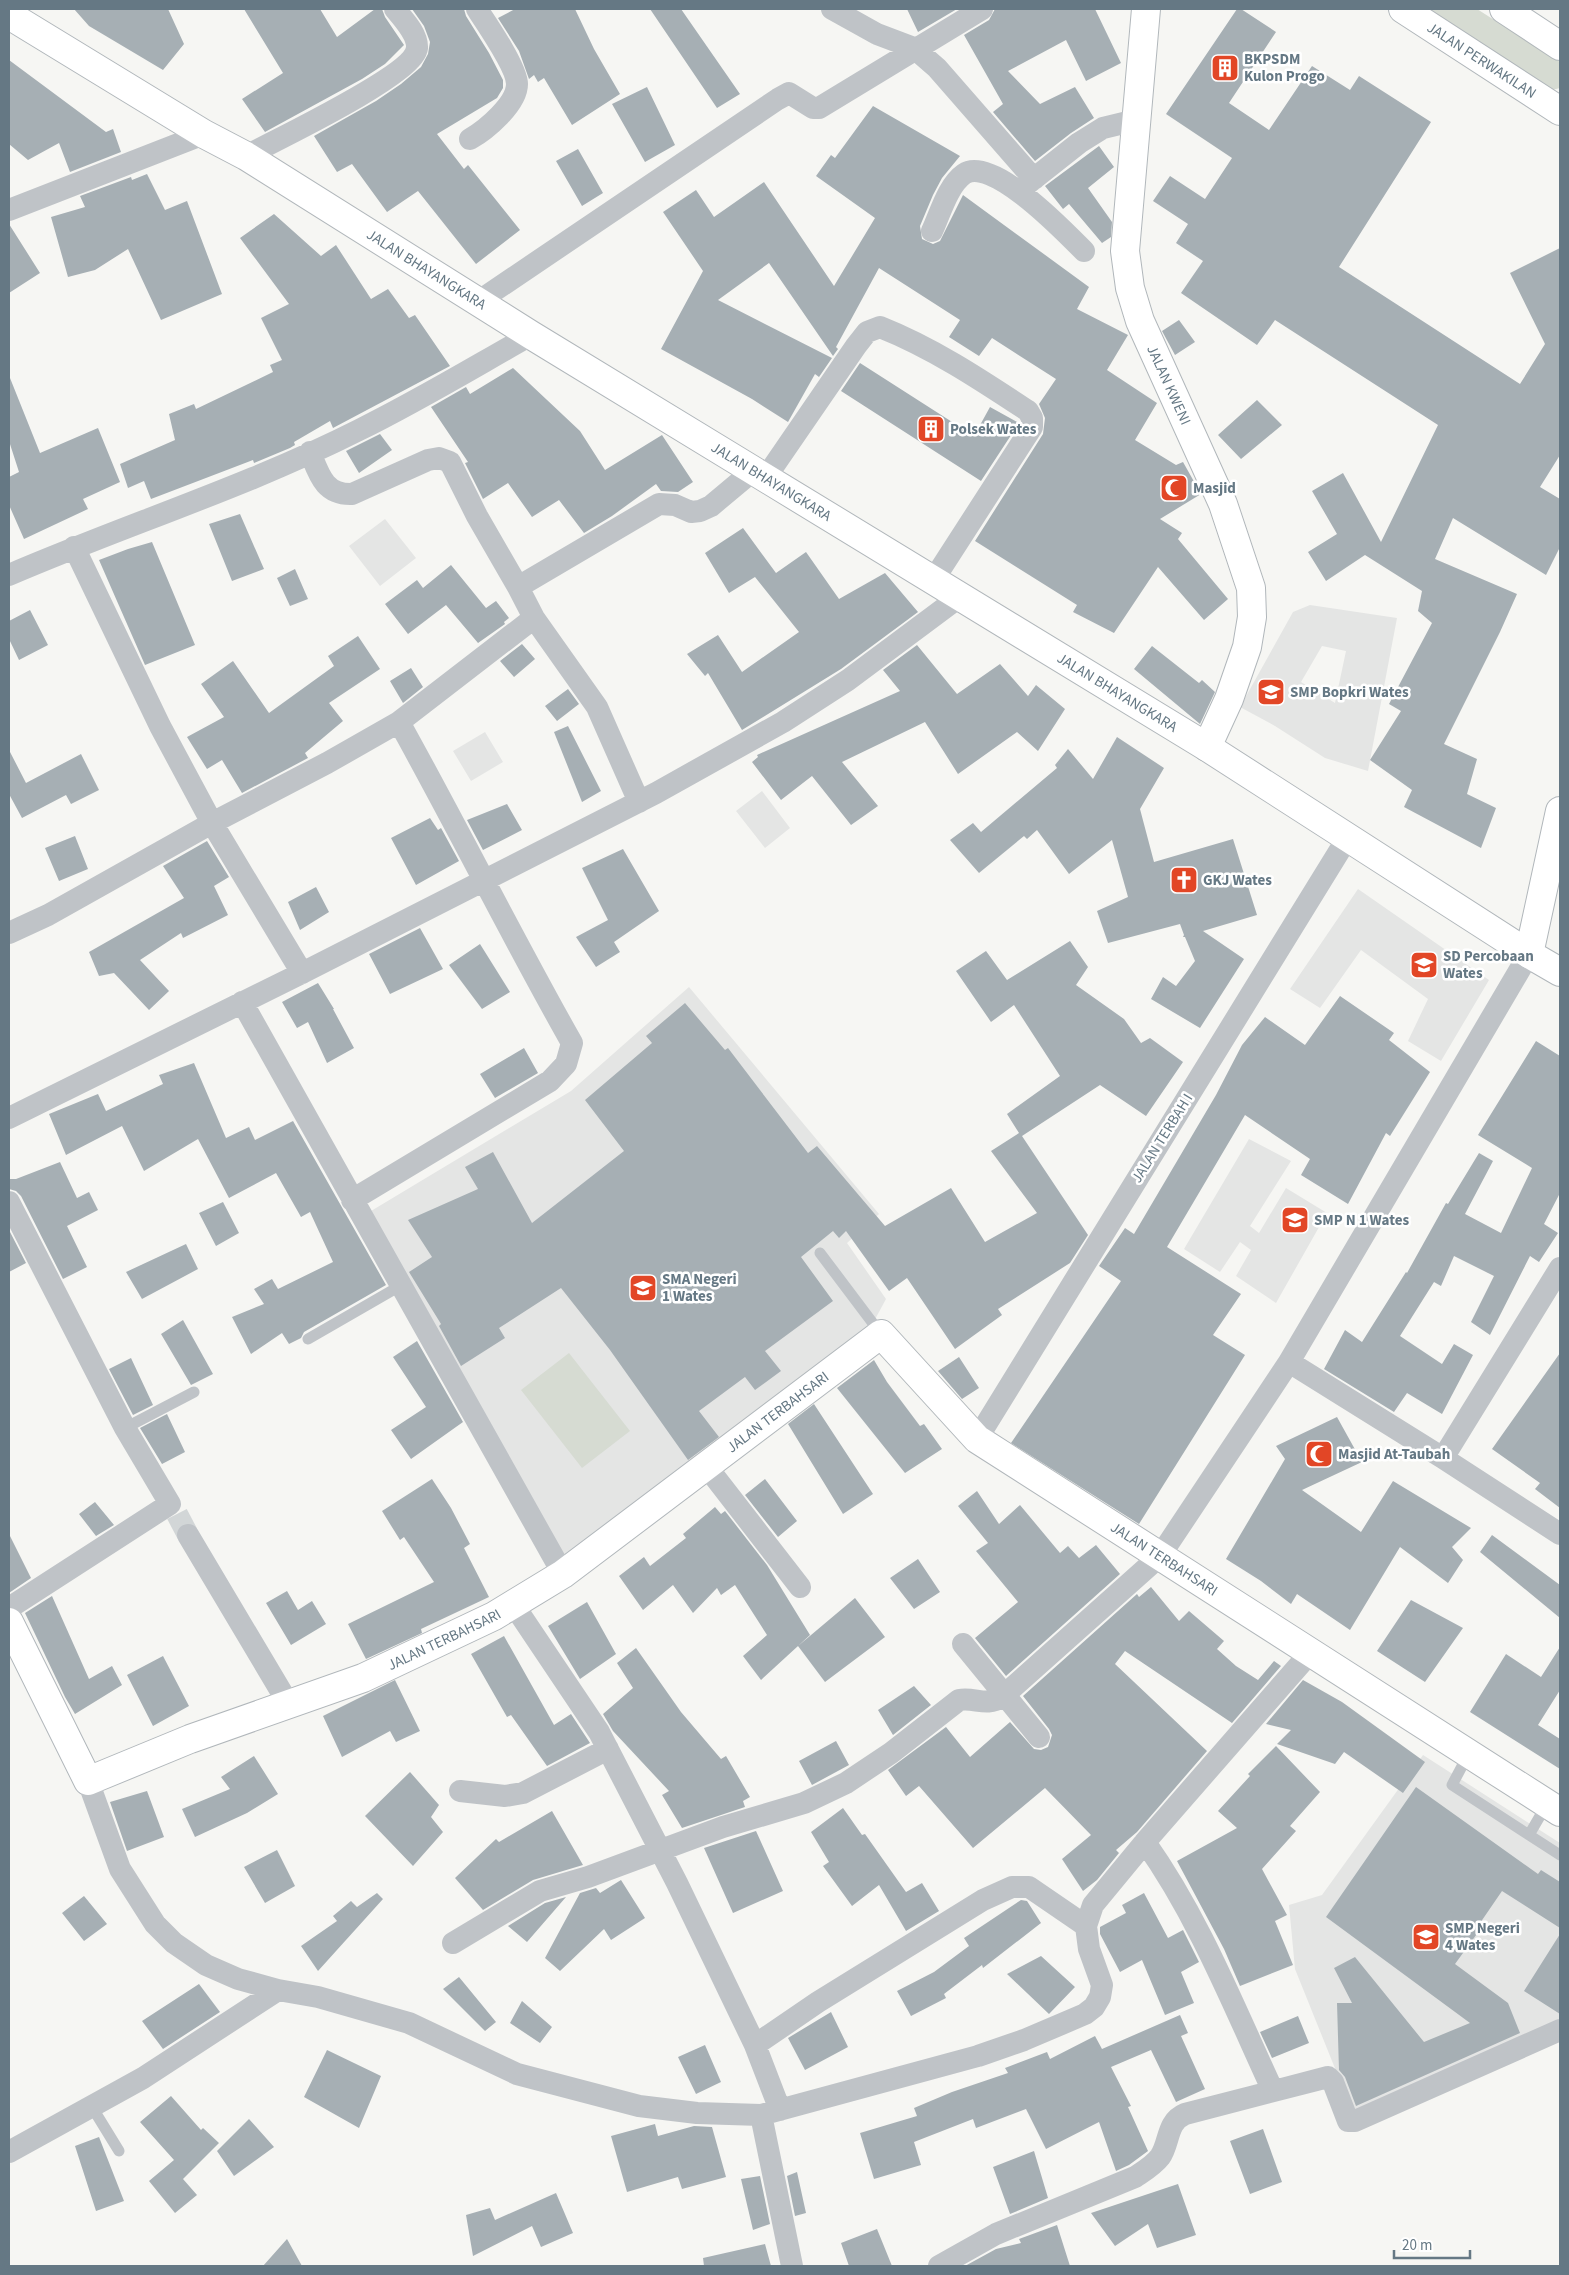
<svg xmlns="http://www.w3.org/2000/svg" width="1569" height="2275" font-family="'Source Sans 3',sans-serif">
	<rect width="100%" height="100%" fill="#f6f6f3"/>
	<path fill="#e4e5e4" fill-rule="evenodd" d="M385,519L416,558L380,586L349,546Z
		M1310,605L1397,618L1368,771L1325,758L1275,726L1240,707L1293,612ZM1322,646L1346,651L1335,703L1301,682Z
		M485,732L503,762L471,781L453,751Z
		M762,791L790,828L765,848L736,811Z
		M1358,889L1489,980L1441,1061L1408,1041L1428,999L1361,950L1320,1008L1290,989Z
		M689,987L879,1214L847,1243L886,1299L859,1349L566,1567L366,1214L571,1091Z
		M1249,1139L1291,1161L1250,1226L1259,1233L1286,1188L1327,1213L1276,1303L1236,1276L1251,1250L1240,1242L1220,1272L1184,1249Z
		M1423,1755L1560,1843V2028L1355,2118L1295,1969L1289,1905L1322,1895Z"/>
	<path fill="#d6dbd2" d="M1423,9H1477L1560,62V88L1548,91Z
		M569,1353L630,1431L582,1468L521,1390Z"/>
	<path fill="#a6afb4" d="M74,9H168L184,44L163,70L89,26Z
		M244,9H320L337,37L375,9H382L385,17L404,45L385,64L362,79L265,132L242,99L283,73Z
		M412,9H464L466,16L489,53L503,80V88L497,98L437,134L464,169L468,165L520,230L476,264L418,191L387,212L352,164L337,172L314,136L376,101L401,84L421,67L428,54L430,42L424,26Z
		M515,9H575L594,49L620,94L572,125L544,78L538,82L534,75L529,79L519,51L498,18Z
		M650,9H681L740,94L717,108Z
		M907,9H957L918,32Z
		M995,9H1095L1121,63L1086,81L1066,40L1008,71L1040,104L1075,87L1094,118L1071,133L1035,161L993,112L1003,104L964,35L989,20Z
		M1237,9H1241L1276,32L1229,103L1269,130L1312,66L1350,90L1359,76L1431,122L1339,267L1520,384L1545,344L1510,273L1560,248V455L1540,487L1560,499V547L1546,575L1453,518L1435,559L1517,594L1500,632L1444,744L1477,759L1467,794L1496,808L1481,848L1404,807L1412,790L1370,760L1401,711L1389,704L1432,623L1418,611L1422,591L1365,555L1326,581L1308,552L1337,534L1312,491L1343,473L1381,542L1438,425L1275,320L1257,345L1181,293L1203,261L1176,243L1188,224L1153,201L1170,176L1205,199L1232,158L1166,114Z
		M9,60L106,132L113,129L121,152L70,172L59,143L28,160L9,144Z
		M647,87L675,145L645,162L612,104Z
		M873,106L960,156L942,178L933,195L920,226L922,239L933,244L940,241L963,195L1089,287L1077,309L1128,335L1107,370L1157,403L1135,440L1176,465L1183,462L1201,494L1160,519L1182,533L1178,539L1228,599L1204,620L1158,567L1114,633L1073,612L1077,605L975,541L1043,434L1045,418L1039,404L1056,379L992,338L979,356L949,337L960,320L879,268L836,347L838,349L833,356L769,263L718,300L832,358L819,377L815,374L788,422L752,399L661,349L703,271L663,212L696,190L714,217L764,182L834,286L875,218L816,176L831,155L835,158Z
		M1099,146L1114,167L1088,188L1112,222L1111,237L1102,243L1069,204L1063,209L1045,186Z
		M578,149L603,193L582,206L556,161Z
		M147,174L165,210L187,201L222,294L161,320L128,249L95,270L68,277L51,217L85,207L80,196L131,177L132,180Z
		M274,214L321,256L336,245L371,299L388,289L409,318L415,315L450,366L333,428L330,421L294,442L295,445L290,448L254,463L253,460L151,499L144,481L128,488L120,464L175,440L169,414L194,404L196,409L273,372L270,365L282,360L261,318L289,304L240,238Z
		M9,224L40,273L9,293Z
		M1179,320L1195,342L1175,355L1162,331Z
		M860,363L974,436L990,407L1019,423L981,481L841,391Z
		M513,368L580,431L605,470L662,435L693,482L678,492L661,491L656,484L612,516L584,533L559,500L532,517L508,483L483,499L465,463L468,462L431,407L466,387L470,394Z
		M10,378L40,453L98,428L120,482L83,499L88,509L24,539L9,505V477L19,472L9,441Z
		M1257,400L1282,425L1241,459L1218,435Z
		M380,434L392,450L359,473L346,451Z
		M240,514L264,569L232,581L209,524Z
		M743,528L776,573L806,552L839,599L885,573L918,612L841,669L742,730L708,673L705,676L687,654L718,635L742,672L799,632L755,577L729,593L705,553Z
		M152,542L195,645L145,665L99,560L128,549Z
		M451,565L486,608L496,601L509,618L504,622L505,624L478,643L446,605L408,634L385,604L417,580L423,588Z
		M295,569L308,599L290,606L277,578Z
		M30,610L48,645L19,660L9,639V621Z
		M358,636L380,669L329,703L343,721L305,753L308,758L242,793L222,760L207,769L187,737L224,717L201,684L233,661L269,713L334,666L328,656Z
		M522,644L535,659L514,677L500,661Z
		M917,645L957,694L1000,664L1028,696L1036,685L1065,709L1038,751L1017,732L958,774L925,722L842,762L878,806L851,825L812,776L781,800L752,762L758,757L757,755L900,691L883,670Z
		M1152,646L1199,683L1202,680L1215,692L1200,724L1134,669Z
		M411,668L423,687L403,703L390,681Z
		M568,689L579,704L557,721L545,706Z
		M568,726L601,791L582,802L554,732Z
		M1117,737L1164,768L1140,809L1154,862L1233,839L1257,915L1203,931L1244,959L1200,1028L1151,999L1163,977L1176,986L1195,961L1185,937H1183L1184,935L1180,924L1108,943L1097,911L1128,897L1112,840L1069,874L1037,830L1027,839L1024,836L979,873L950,840L973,823L981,832L1057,768L1055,765L1068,749L1093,779Z
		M9,750L26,783L81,754L99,790L71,804L66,795L22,818L9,794Z
		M507,804L522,830L483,850L467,820Z
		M430,818L438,830L441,828L459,861L416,885L391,838Z
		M75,836L88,869L59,881L45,848Z
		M207,841L229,877L214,886L228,915L183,938L181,933L140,960L169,991L149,1010L114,973L99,976L89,952L184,898L163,866Z
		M623,849L659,911L614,942L620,952L596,967L576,937L608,920L582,868Z
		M316,887L329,912L300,930L288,902Z
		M420,928L443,969L390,994L369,954Z
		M1070,941L1088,967L1076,985L1124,1019L1141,1043L1150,1038L1183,1062L1146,1116L1100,1085L1022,1136L1088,1235L1070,1263L998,1309L1002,1315L955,1349L907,1278L889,1291L846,1231L839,1238L833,1231L801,1257L833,1301L765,1351L781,1371L755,1390L745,1377L699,1411L719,1437L688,1460L610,1350L561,1288L499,1328L505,1338L461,1366L439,1326L441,1324L409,1272L432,1257L408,1220L478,1189L465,1167L493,1152L532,1223L624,1151L585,1100L652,1043L646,1036L685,1003L725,1050L728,1048L808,1153L817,1146L885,1226L951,1188L985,1242L1037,1213L991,1151L1019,1133L1007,1114L1060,1076L1014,1005L991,1022L956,971L986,951L1007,980Z
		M480,944L510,992L482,1009L449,965Z
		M318,983L334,1009H333L354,1048L327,1063L308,1022L297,1028L282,1002Z
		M1340,996L1394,1033L1389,1040L1430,1072L1390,1136L1386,1133L1348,1204L1301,1175L1310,1159L1245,1115L1167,1247L1241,1294L1213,1335L1245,1355L1139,1524L1011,1443L1121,1281L1099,1266L1125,1228L1134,1234L1216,1095L1242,1045L1265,1017L1305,1045Z
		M1536,1041L1560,1056V1193L1544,1224L1558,1233L1539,1262L1530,1256L1490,1335L1471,1322L1494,1276L1454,1256L1441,1286L1434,1282L1400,1336L1442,1364L1454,1344L1473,1355L1442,1414L1407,1393L1394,1412L1324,1369L1345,1330L1362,1342L1406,1272L1407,1273L1446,1203L1448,1204L1479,1153L1493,1161L1465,1214L1501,1233L1532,1168L1478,1135Z
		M524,1048L538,1073L495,1098L480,1074Z
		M194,1063L226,1138L249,1127L255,1140L293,1121L386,1285L304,1332L301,1338L289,1344L282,1333L251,1354L232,1317L264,1304L254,1289L272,1279L278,1289L333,1262L310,1212L301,1217L276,1173L229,1198L198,1139L144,1171L122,1126L66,1155L49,1114L98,1094L106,1111L163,1084L159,1075Z
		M60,1162L77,1198L89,1192L98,1210L67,1226L87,1267L63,1279L21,1196L16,1191L9,1189V1179H16Z
		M223,1202L239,1233L216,1246L199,1213Z
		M9,1230L26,1263L9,1272Z
		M186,1244L198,1269L142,1299L126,1272Z
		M183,1320L213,1374L191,1385L161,1334Z
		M417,1341L463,1422L411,1459L391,1430L426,1407L393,1357Z
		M1560,1353V1508L1535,1489L1540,1483L1492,1449Z
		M959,1357L979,1388L962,1399L938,1371Z
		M131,1358L153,1405L133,1415L109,1369Z
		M874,1360L887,1382L920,1426L924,1424L942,1449L905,1473L837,1388Z
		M814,1404L873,1494L843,1514L788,1424Z
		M167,1414L185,1452L162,1464L140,1428Z
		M1337,1417L1362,1462L1302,1490L1361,1532L1393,1481L1471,1528L1452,1547L1463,1560L1448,1583L1400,1547L1350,1630L1297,1594L1291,1604L1261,1581L1226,1559L1285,1459L1276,1446Z
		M432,1479L451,1508L470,1544L464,1548L489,1597L421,1629L422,1633L366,1659L348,1624L434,1582L404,1537L400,1540L382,1511Z
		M765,1479L797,1521L778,1537L745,1495Z
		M977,1491L999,1524L1020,1505L1060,1553L1068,1546L1079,1558L1096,1545L1120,1574L1006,1676L975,1638L1018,1602L976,1551L988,1543L958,1506Z
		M95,1502L114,1525L96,1536L79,1514Z
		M715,1507L721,1514L725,1511L767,1565L810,1635L761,1680L743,1656L767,1635L735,1585L721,1595L717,1588L693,1613L673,1585L643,1610L619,1576L644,1557L650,1566L686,1538L683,1534Z
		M9,1534L31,1578L9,1593Z
		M1492,1535L1560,1585V1618L1480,1552Z
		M918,1559L940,1592L914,1609L890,1578Z
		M1151,1587L1179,1621L1189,1611L1224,1641L1217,1649L1236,1666L1258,1680L1274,1661L1281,1666L1232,1723L1125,1651L1115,1664L1207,1751L1137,1832L1116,1850L1119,1853L1097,1880L1083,1891L1062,1859L1091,1835L1045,1788L973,1848L919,1786L906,1796L888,1770L946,1727L970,1757L1010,1722L1034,1749L1041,1750L1048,1747L1052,1735L1049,1729L1023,1696L1137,1594L1139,1597Z
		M287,1591L298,1610L312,1601L326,1624L291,1645L266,1603Z
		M52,1596L89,1679L112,1666L122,1685L75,1714L65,1697L25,1613Z
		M855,1598L885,1637L825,1682L798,1646Z
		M1411,1600L1463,1628L1425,1682L1377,1651Z
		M587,1602L616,1654L580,1679L548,1626Z
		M504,1636L554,1725L571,1714L590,1743L547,1766L511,1715L507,1717L471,1654Z
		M1560,1647V1690L1538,1725L1560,1739V1769L1470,1712L1506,1654L1541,1677Z
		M636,1648L681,1712L721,1759L726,1756L750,1797L743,1801L745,1807L682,1828L662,1795L669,1791L613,1731L603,1714L633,1688L617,1663Z
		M163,1656L189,1706L153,1726L127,1675Z
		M395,1680L420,1731L396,1742L390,1731L342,1757L323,1716Z
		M1303,1680L1342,1702L1425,1762L1403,1793L1344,1752L1335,1764L1277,1744L1291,1730L1266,1724Z
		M914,1686L931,1705L893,1735L878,1710Z
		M836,1741L849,1765L812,1785L799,1761Z
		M1276,1746L1320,1792L1290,1826L1296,1831L1262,1869L1287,1915L1275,1921L1293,1965L1240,1986L1224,1949L1177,1861L1237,1828L1218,1811L1250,1776L1248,1774Z
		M254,1756L278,1794L247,1813L195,1837L182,1809L230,1789L221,1777Z
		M410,1772L439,1805L431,1817L443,1832L413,1866L365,1816Z
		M1416,1787L1538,1874L1541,1870L1560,1882V1928L1502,1891L1476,1929L1479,1931L1455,1964L1508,2003L1520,2033L1356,2106L1345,2077L1339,2070L1337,2003H1352L1334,1968L1355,1957L1424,2042L1470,2023L1326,1917Z
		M147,1791L164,1837L127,1851L110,1802Z
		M843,1808L862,1835L865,1834L906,1892L922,1883L939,1911L906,1931L879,1885L852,1906L823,1866L829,1862L811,1832Z
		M552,1811L583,1865L533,1880L483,1910L455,1878L496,1839L499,1842Z
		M756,1831L783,1891L733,1913L704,1848Z
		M277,1850L295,1886L265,1903L244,1867Z
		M621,1880L645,1918L611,1940L604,1929L560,1971L545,1958L580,1893L596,1888L600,1893Z
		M377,1893L383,1899L318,1971L301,1946L337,1921L333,1916L351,1901L357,1907Z
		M1144,1893L1168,1938L1183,1930L1199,1962L1181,1972L1194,2003L1165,2015L1142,1960L1120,1972L1100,1934V1927L1126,1913L1122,1905Z
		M84,1896L107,1924L84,1941L62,1913Z
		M566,1897L527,1942L508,1926L545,1903Z
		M1021,1900L1027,1901L1041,1923L983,1968L982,1965L944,1994L946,1998L911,2016L897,1991L934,1972L969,1946L964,1938Z
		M1560,1934V2014L1524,1991Z
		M1041,1956L1075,1987L1049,2014L1007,1974Z
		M459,1977L496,2022L485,2031L443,1989Z
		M199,1984L220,2012L163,2049L142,2021Z
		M522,2001L552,2027L540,2043L510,2023Z
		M831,2012L848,2047L805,2070L788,2038Z
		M1180,2015L1188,2033L1181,2036L1205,2089L1176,2102L1151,2050L1111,2067L1131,2106L1128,2107L1148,2151L1129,2165L1116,2171L1099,2122L1046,2149L1026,2109L976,2128L973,2119L914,2142L921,2165L874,2179L860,2133L917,2116L914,2108L952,2092L1008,2073L1005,2068L1047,2052L1050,2059L1095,2036L1102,2049Z
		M1298,2016L1309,2043L1272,2058L1260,2032Z
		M705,2045L721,2082L696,2094L678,2057Z
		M327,2050L381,2076L359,2128L304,2097Z
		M171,2096L201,2130L203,2128L219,2143L183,2179L197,2195L175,2213L149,2181L174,2160L140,2122Z
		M249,2119L274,2147L234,2176L217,2151Z
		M655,2124L658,2136L694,2126L712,2127L726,2177L682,2189L678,2177L627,2192L611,2136Z
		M1263,2129L1282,2182L1250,2194L1230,2141Z
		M99,2137L124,2201L96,2211L75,2146Z
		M1034,2151L1048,2198L1010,2214L993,2167Z
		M797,2172L806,2213L795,2216L787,2176Z
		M760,2176L770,2224L753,2230L741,2179Z
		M1178,2184L1196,2235L1157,2248L1148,2224L1115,2246L1091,2213Z
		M556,2193L573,2233L541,2247L532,2226L473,2256L466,2215L490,2208L495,2220Z
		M1057,2225L1070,2266H965L996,2249L1021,2243L1019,2239Z
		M877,2229L892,2266H849L841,2243Z
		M287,2239L302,2266H263Z
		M765,2244L771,2266H704L703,2258Z"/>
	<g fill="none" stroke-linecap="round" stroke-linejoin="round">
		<path stroke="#d2d6d7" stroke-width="22" stroke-dasharray="22 11" stroke-linecap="butt" d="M177,1514L188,1535"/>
		<defs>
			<g id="secondary">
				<path id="s1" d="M1146,9L1125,251L1130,288L1140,321L1223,504L1251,588L1252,617L1247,647L1229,699L1207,747"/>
				<path id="s2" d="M1403,9L1560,111"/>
				<path d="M1504,9L1560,46"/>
				<path id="s3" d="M9,15L204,134L246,156L531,335L1207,747L1529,954"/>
				<path d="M1560,811L1529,954L1560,972"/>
				<path id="s4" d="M9,1622L88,1781L190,1739L363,1678L494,1616L563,1574L881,1334L977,1439L1560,1812"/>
			</g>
		</defs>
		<use href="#secondary" stroke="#b1b7bb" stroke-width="30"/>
		<path stroke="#bfc3c7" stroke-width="11" d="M820,1253L881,1334
			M308,1339L400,1286
			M125,1428L194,1392
			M1468,1755L1452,1785L1529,1835L1547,1804
			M1529,1835L1560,1855
			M92,2107L119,2151"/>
		<path stroke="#bfc3c7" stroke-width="22" d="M832,9L877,34L914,48L937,68L1034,179
			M470,139C486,130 517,104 517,84C517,68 487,24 477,9
			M246,156C274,141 414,75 417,48C418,34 403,19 395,9
			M1022,188L1079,143L1103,128L1136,120
			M9,210L204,134
			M932,231C940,214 948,185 964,174C992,155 1065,232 1084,251
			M479,301L778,99L789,93L813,108H819L982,9
			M310,452C319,474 324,495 352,494L428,460L439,458L450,462L477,516L518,587L534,618L597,707L639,802
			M766,477L856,346L867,332L880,327C933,348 981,380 1028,411L1032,418V427L934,579
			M74,547L160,726L212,823L302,973
			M9,575C125,525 246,487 359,430C418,401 474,367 531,335
			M518,587L659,504L675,505L691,512L700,511L711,506L754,470
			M9,933L48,915L212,823L327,763L399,722L534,618
			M242,1002L563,1574
			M9,1118L302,973L656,793L783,722L848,680L962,595
			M352,1200L550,1081L566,1064L572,1043C512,937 458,828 399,722
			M9,1202L125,1428L170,1504L9,1608
			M1289,1362L1443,1458L1560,1534
			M977,1439L1348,837
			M1443,1458L1560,1268
			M707,1467L800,1587
			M188,1535L288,1703
			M513,1604L599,1732L677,1883L755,2045L780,2110
			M963,1644L1039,1737
			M88,1781L120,1869L155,1924L174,1943L206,1965L238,1979L278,1990L318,1997L409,2023L517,2074L639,2106L697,2113L761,2115L978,2056L1024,2040L1085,2014L1094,2007L1100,1997L1102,1985L1089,1949L1086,1926L1093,1905L1145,1842L1310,1653
			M460,1791L505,1796L523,1793L608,1749
			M1145,1842C1199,1918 1234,2007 1273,2091
			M453,1943L540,1891L588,1877L723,1827L804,1803L846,1783L891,1753L959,1700C975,1697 986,1707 1002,1697L1160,1556L1289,1362L1529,954
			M755,2045L818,2002L983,1900L1012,1887H1029L1086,1926
			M761,2115L792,2266
			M9,2152L143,2078L278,1990
			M939,2266L996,2234L1135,2177C1144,2171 1153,2166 1160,2157C1170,2143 1166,2122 1185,2114L1328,2077L1333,2082L1348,2121H1355L1560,2030"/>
		<use href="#secondary" stroke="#fff" stroke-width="28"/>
	</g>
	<defs>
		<symbol id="building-square" viewBox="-11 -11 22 22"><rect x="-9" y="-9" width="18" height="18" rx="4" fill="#e24626" stroke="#fff"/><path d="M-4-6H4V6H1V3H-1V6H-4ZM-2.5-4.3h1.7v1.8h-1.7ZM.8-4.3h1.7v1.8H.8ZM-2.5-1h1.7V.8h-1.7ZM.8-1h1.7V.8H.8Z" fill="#fff"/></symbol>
		<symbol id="mosque-square" viewBox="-11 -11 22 22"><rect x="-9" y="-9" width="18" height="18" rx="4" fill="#e24626" stroke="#fff"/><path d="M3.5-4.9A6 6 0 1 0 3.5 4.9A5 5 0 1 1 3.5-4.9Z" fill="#fff"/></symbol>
		<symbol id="school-square" viewBox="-11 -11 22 22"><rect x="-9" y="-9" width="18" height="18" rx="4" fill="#e24626" stroke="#fff"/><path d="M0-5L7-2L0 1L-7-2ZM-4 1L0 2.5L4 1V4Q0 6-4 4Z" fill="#fff"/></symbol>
		<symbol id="church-square" viewBox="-11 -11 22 22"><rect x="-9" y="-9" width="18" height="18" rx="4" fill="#e24626" stroke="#fff"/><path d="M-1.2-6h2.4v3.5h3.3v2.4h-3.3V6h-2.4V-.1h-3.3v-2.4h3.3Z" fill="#fff"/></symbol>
	</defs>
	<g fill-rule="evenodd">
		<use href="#building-square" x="1209" y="52" width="32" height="32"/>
		<use href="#building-square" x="915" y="413" width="32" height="32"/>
		<use href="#mosque-square" x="1158" y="472" width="32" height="32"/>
		<use href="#school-square" x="1255" y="676" width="32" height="32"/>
		<use href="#church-square" x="1168" y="864" width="32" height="32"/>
		<use href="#school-square" x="1408" y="949" width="32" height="32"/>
		<use href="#school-square" x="1279" y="1204" width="32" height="32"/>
		<use href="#school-square" x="627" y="1272" width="32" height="32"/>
		<use href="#mosque-square" x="1303" y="1438" width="32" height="32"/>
		<use href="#school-square" x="1410" y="1921" width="32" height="32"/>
	</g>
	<g text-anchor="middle" stroke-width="5" stroke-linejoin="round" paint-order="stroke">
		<g font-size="15" font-weight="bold" fill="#657884" stroke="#fff" text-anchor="start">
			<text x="1244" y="64">BKPSDM<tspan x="1244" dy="17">Kulon Progo</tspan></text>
			<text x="950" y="434">Polsek Wates</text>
			<text x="1193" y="493">Masjid</text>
			<text x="1290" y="697">SMP Bopkri Wates</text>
			<text x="1203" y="885">GKJ Wates</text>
			<text x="1443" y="961">SD Percobaan<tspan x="1443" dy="17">Wates</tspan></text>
			<text x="1314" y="1225">SMP N 1 Wates</text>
			<text x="662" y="1284">SMA Negeri<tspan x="662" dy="17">1 Wates</tspan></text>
			<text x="1338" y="1459">Masjid At-Taubah</text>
			<text x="1445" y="1933">SMP Negeri<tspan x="1445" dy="17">4 Wates</tspan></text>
		</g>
		<g font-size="15" fill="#657884" stroke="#fff">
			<text dy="5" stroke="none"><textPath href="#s2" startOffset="94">JALAN PERWAKILAN</textPath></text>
			<text dy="5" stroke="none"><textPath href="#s3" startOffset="489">JALAN BHAYANGKARA</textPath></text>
			<text dy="5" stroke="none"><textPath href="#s1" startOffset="385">JALAN KWENI</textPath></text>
			<text dy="5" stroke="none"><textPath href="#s3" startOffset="894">JALAN BHAYANGKARA</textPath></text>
			<text dy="5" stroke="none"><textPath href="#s3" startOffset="1299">JALAN BHAYANGKARA</textPath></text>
			<text transform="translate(1162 1138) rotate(-58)" y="5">JALAN TERBAH I</text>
			<text dy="5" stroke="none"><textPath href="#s4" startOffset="966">JALAN TERBAHSARI</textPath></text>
			<text dy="5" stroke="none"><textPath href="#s4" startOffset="1460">JALAN TERBAHSARI</textPath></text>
			<text dy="5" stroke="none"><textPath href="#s4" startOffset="561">JALAN TERBAHSARI</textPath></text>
		</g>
	</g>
	<rect width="1569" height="2275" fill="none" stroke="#657884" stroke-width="20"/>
	<path d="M1394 2250v8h76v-8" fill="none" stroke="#657884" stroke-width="2.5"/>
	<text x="1402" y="2250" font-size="15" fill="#657884" stroke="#ffffff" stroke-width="4" paint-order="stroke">20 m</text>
</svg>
